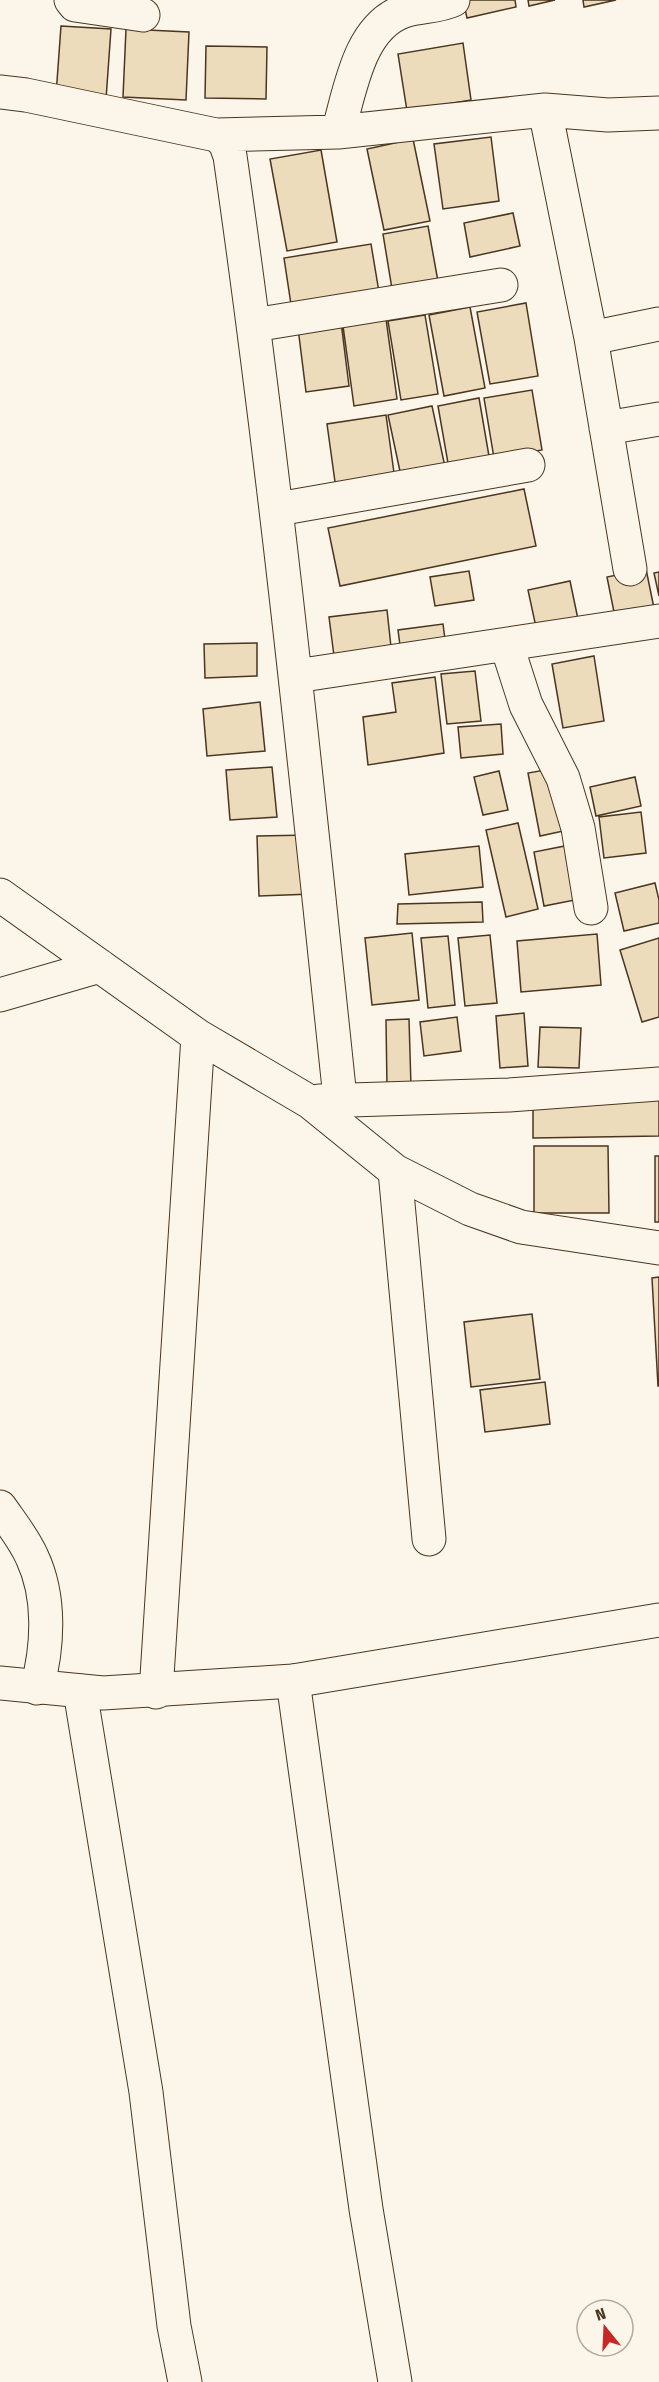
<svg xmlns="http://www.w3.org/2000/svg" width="659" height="2382" font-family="'Fira Sans Condensed',sans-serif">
	<rect width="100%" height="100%" fill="#fbf6e9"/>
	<path fill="#ecdcbc" stroke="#4a3520" stroke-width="1.5" d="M463,0H515L516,7L467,18Z
		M528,0H555L529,6Z
		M583,0H616L584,7Z
		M61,26L111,29L106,99L56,95Z
		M126,29L189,32L186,100L123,97Z
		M463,43L471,100L407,111L398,54Z
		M206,46L267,47L266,99L205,98Z
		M491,137L499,201L443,209L434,144Z
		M413,139L430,221L384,230L367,149Z
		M321,150L337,242L287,251L270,159Z
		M513,213L520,246L470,257L464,223Z
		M428,226L439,287L393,295L383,234Z
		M371,244L380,298L292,311L284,258Z
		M526,303L538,376L490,384L477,312Z
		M470,307L485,388L444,396L429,315Z
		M425,315L438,394L401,400L388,321Z
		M386,319L397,399L354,406L343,326Z
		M341,322L349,386L306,392L298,328Z
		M532,390L542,450L494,458L484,398Z
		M479,398L490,462L449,469L438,406Z
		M432,406L445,467L401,476L388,415Z
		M386,415L395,480L336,489L327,424Z
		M524,489L536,546L340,586L328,528Z
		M646,569L655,613L616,622L607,577Z
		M469,571L474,600L435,606L430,577Z
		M659,572V596L654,573Z
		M570,581L579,624L537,632L528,590Z
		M387,610L392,656L335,664L329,617Z
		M443,624L446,647L401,653L398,630Z
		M257,643V676L205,678L204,644Z
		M594,656L604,721L563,728L552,664Z
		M475,671L481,721L447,724L441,674Z
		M435,677L444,753L368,765L363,717L396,712L392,683Z
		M260,702L265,751L207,756L203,709Z
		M501,724L503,754L461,758L458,727Z
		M272,767L277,817L230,820L226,770Z
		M556,768L568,830L540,836L528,773Z
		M499,771L508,810L483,815L474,777Z
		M635,777L641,806L596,816L590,787Z
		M641,812L646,853L604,858L599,817Z
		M518,823L538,909L506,917L486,830Z
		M310,835L312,894L259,896L257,836Z
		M570,845L580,899L544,906L534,852Z
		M479,846L483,887L409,895L405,854Z
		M655,883L659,900V923L624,931L615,893Z
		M482,902L483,922L397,924L398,904Z
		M412,933L419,1000L372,1005L365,938Z
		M597,934L601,985L521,992L517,941Z
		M490,935L497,1003L465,1006L458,938Z
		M448,936L455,1005L428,1008L421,938Z
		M659,938V1017L642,1022L620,950Z
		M524,1013L528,1066L500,1068L496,1016Z
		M457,1017L461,1051L424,1056L420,1022Z
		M409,1019L411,1087L387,1088L386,1020Z
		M540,1027L581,1028L579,1068L538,1067Z
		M659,1099V1136L533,1138V1102Z
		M534,1146H608L609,1213H534Z
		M655,1156H659V1222H655Z
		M659,1277V1386H658L652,1278Z
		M532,1314L540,1379L471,1387L464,1322Z
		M545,1382L550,1424L485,1432L480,1390Z"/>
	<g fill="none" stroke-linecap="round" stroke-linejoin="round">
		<defs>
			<path id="minor" d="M71,0L75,5L143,15
				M0,92L26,95L216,135L338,132L545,110
				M338,132C350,92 358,27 404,11C420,6 438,7 453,0
				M216,135L225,142L230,156C275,469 307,784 340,1098
				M254,325L501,285
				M591,338L659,324
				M606,428L659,419
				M278,509L528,465
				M630,569L591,338L545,110L608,115L659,113
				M507,646L526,705L563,778L578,828L591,908
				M296,676L659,621
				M0,895L198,1036L310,1102L395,1171L470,1209L521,1227L659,1248
				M0,995L100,966
				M319,1101L509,1095L659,1084
				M395,1171L429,1539
				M0,1507C11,1523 24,1539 32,1557C51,1597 48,1647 37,1688
				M293,1681L366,2209L395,2382
				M80,1691L146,2092L174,2326L185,2382
				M156,1692L198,1036"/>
			<path id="tertiary" d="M0,1683L103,1693L293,1681L659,1620"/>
		</defs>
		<use href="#minor" stroke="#4a3520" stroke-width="35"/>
		<use href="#tertiary" stroke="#4a3520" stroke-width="35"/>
		<use href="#minor" stroke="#fbf6e9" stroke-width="33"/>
		<use href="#tertiary" stroke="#fbf6e9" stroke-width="33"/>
	</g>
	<g transform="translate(605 2328) rotate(342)"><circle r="28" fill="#fbf6e9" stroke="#b4a999" stroke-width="1.5"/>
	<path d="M0-4.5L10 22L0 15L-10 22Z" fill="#c62828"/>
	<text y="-9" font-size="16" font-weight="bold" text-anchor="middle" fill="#4a3520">N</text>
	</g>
</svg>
